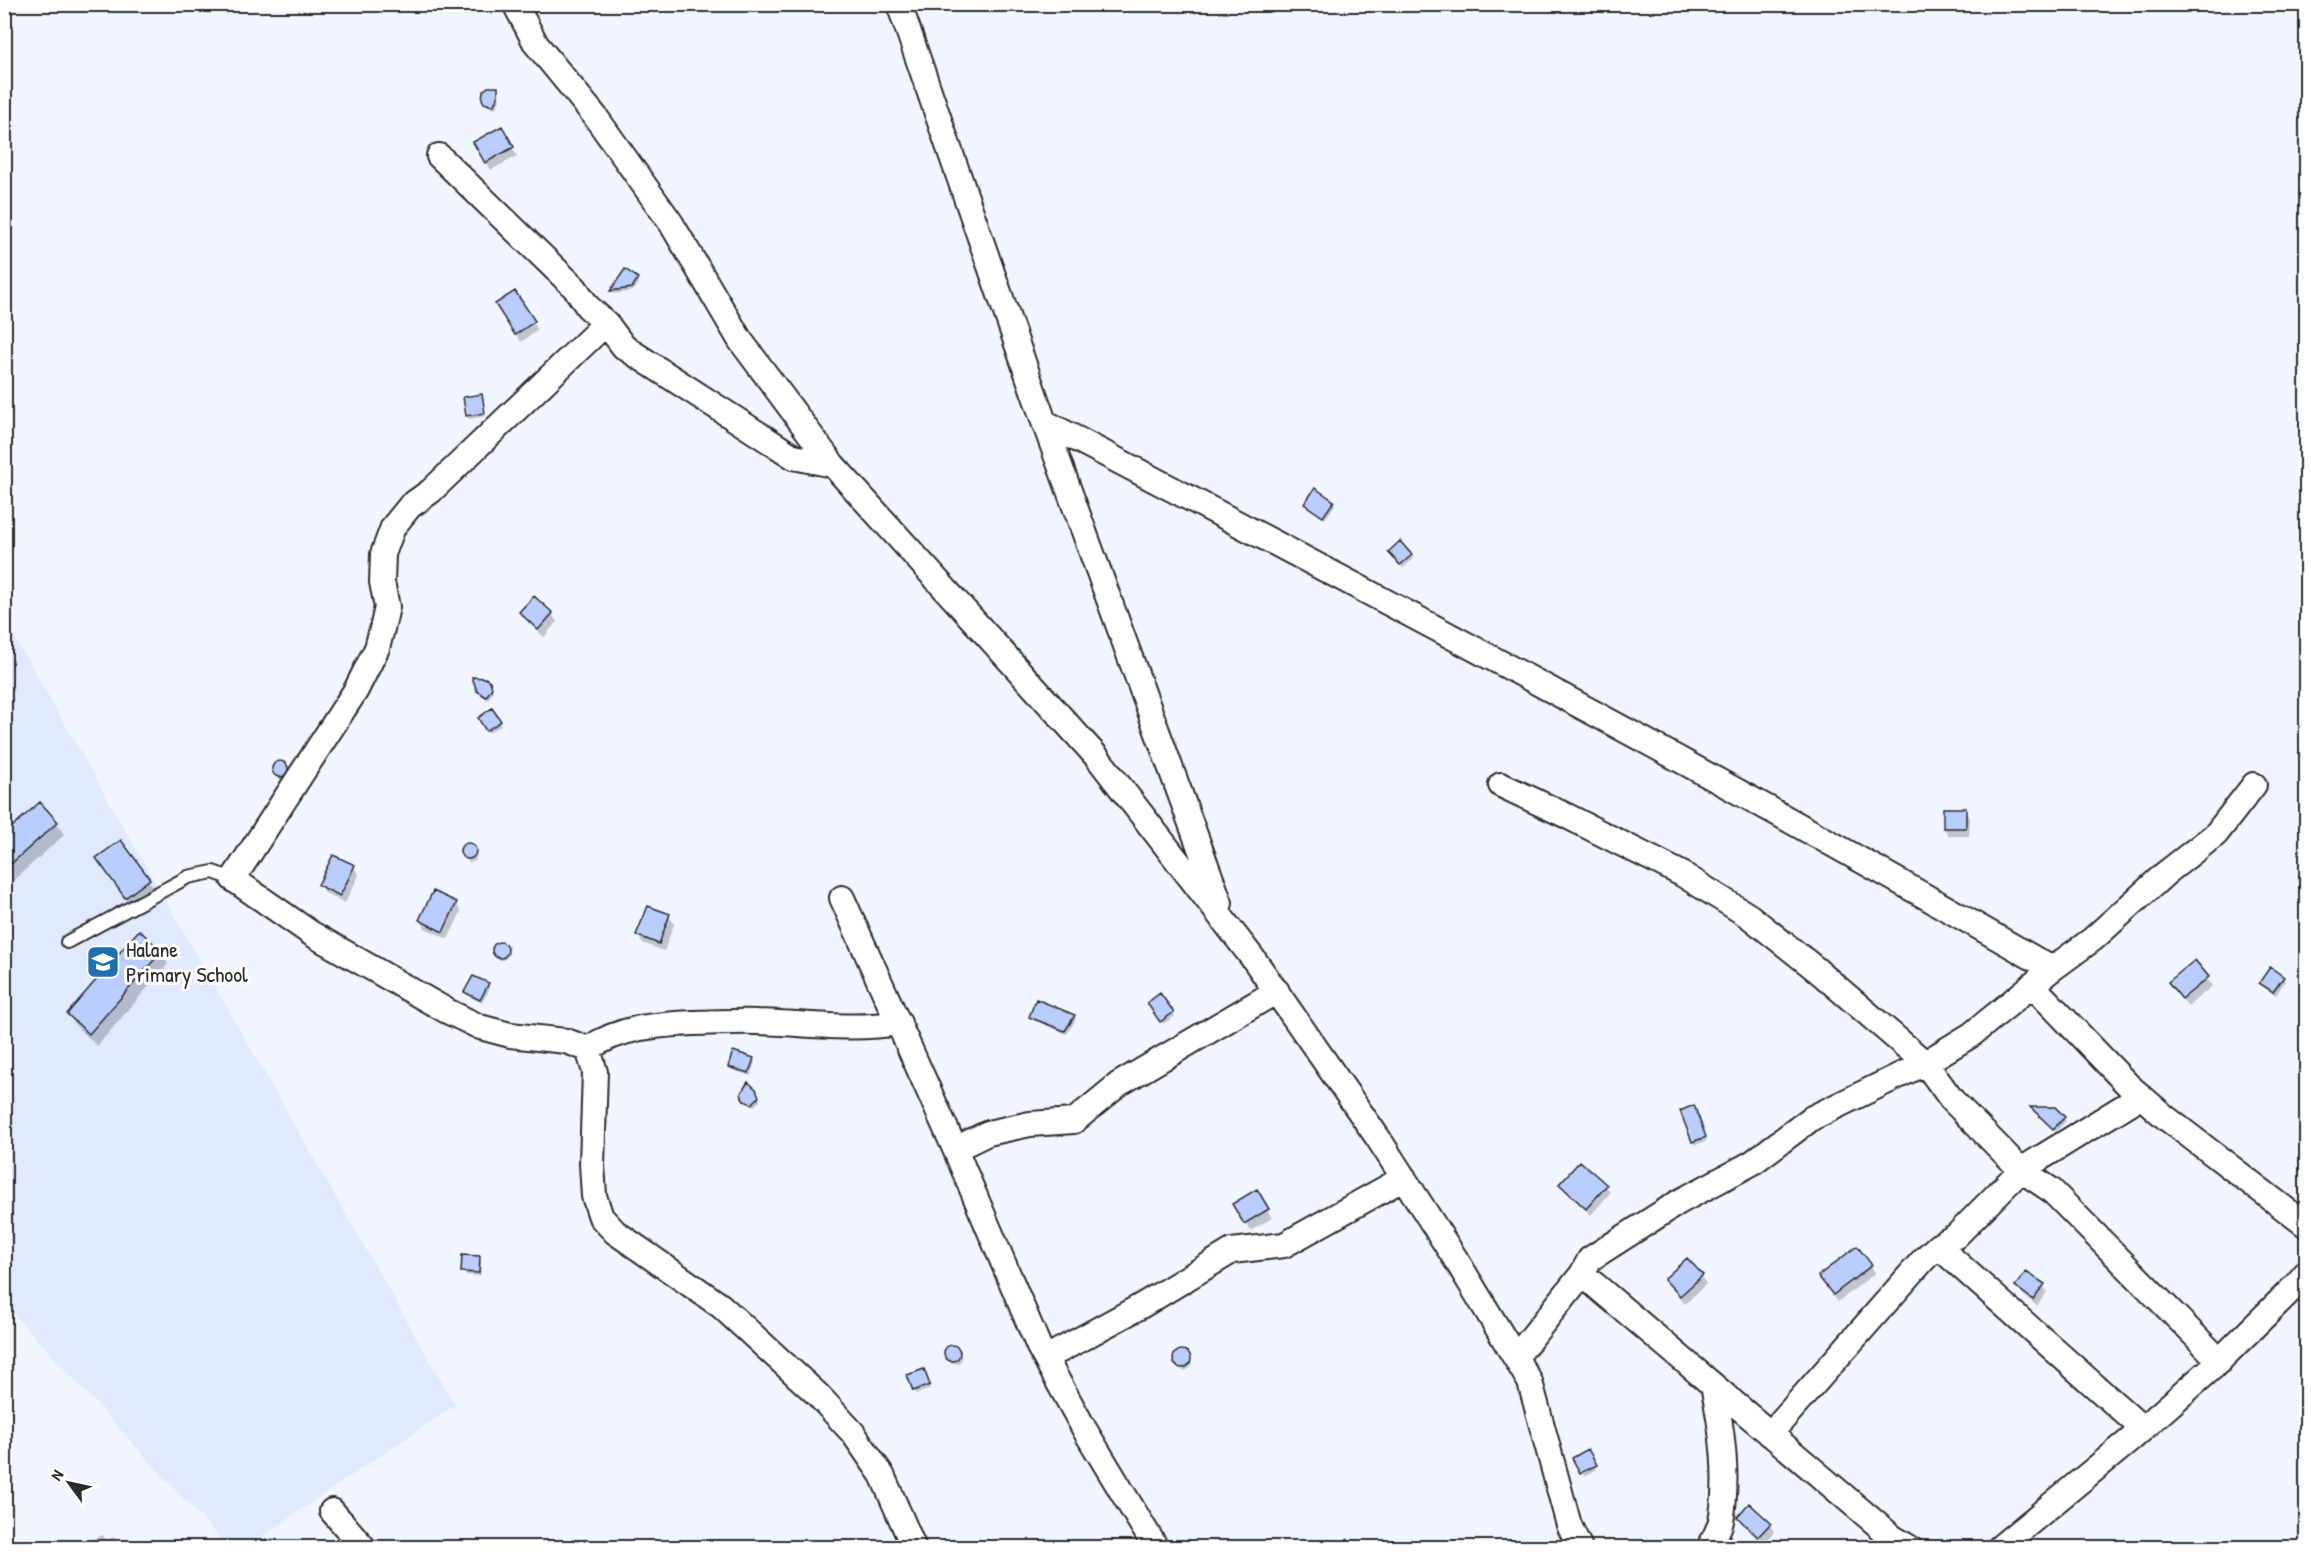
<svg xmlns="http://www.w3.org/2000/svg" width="2311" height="1552" font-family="'Patrick Hand',sans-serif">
	<rect width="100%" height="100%" fill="#f1f5ff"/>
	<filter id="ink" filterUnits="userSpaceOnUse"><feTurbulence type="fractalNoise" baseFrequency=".0167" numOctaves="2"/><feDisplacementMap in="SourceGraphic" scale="12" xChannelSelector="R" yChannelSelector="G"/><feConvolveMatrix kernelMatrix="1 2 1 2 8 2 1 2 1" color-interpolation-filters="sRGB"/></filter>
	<g filter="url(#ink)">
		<path fill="#e0e9ff" d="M4,619L455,1405L246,1547H228L5,1304Z"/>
		<path fill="#0003" d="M497,88L500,101L495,109L488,106L483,99Z
			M502,128L517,156L491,170L475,142Z
			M625,271L639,283L633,291L614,294L612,291Z
			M514,293L538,330L521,342L502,312Z
			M481,396L486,416L469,419L467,416Z
			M1333,502L1335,505L1325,519L1306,504Z
			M1392,556H1411L1413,559L1403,568Z
			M534,598L552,614L557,622L544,637L526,620L521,612Z
			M491,686L493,692L488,700L478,691Z
			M492,710L501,725L489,733L480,718Z
			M276,764H285L290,772L284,781L280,780L275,772Z
			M1965,810L1970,818L1969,836H1949L1944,828Z
			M57,823L64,835L4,889V837Z
			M121,842L154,888L130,905L103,867Z
			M467,844L471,845L477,854L475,861L469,863L462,852L463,845Z
			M354,867L359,875L345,903L325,893L320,885Z
			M456,903L461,912L448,939L425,928L421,920Z
			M648,908L669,916L674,924L664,951L642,943L638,935Z
			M493 952a8 8 0 1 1 16 0a8 8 0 1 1-16 0Z
			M161,952L168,964L97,1046L76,1026L68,1014Z
			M2195,962L2212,986L2188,1006L2175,990Z
			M2283,978L2285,981L2276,995L2261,983Z
			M488,985L490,988L482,1003L468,996L466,992Z
			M1151,1007L1173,1013L1175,1016L1163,1024Z
			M1074,1016L1076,1019L1067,1034L1033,1020L1031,1017Z
			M753,1059L755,1062L751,1076L732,1070L730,1066Z
			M758,1095L760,1101L754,1106L748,1104L743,1097Z
			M1696,1110L1707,1141L1695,1145L1682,1111Z
			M2034,1110L2064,1118L2066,1121L2056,1131Z
			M1580,1163L1606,1186L1610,1193L1591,1215L1565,1191L1561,1185Z
			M1256,1191L1272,1218L1250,1231L1234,1204Z
			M479,1257L481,1261L480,1276L465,1275L463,1271Z
			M1871,1266L1875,1273L1838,1302L1820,1277Z
			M1701,1276L1706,1284L1685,1304L1665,1280Z
			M2043,1285L2047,1292L2037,1306L2021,1293L2017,1286Z
			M952,1346L957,1348L962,1359L958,1364L949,1362L947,1358L946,1353Z
			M1180,1351L1185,1352L1192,1363L1191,1367L1187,1370L1183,1371L1175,1362V1356Z
			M925,1374L930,1389L916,1394L908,1376Z
			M1587,1451L1597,1469L1584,1476L1574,1458Z
			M1738,1517L1770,1524L1774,1532L1763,1544L1743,1525Z
			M103,1535L106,1540L114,1537L120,1548H82L81,1544Z"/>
		<path fill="#b9cefe" stroke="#2b2b2b" stroke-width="1.5" d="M488,87H498V97L493,106L484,103L482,99L483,91Z
			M502,126L514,147L485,163L473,142Z
			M625,269L638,278L632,288L610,291Z
			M515,291L535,321L515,335L495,304Z
			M482,394L485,413L466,416L463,397Z
			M1315,488L1334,501L1323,517L1304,504Z
			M1400,541L1412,555L1400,565L1388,552Z
			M534,596L553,613L538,630L519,612Z
			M472,677L485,678L490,681L492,688L486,697L477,691Z
			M492,708L501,721L486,731L478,718Z
			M272 769a8 8 0 1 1 16 0a8 8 0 1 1-16 0Z
			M40,802L58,822L4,870V834Z
			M1943,808H1966V828H1943Z
			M121,840L150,879L125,898L96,858Z
			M460 851a8 8 0 1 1 16 0a8 8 0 1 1-16 0Z
			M333,855L355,865L340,896L318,885Z
			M433,891L457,902L443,932L419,920Z
			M648,906L670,914L659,944L636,935Z
			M139,930L162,951L89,1034L67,1014Z
			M492 950a8 8 0 1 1 16 0a8 8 0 1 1-16 0Z
			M2195,960L2209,977L2182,999L2168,982Z
			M2270,967L2284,977L2273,992L2259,983Z
			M473,976L489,983L480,1000L464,992Z
			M1160,993L1174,1012L1160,1022L1147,1003Z
			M1036,999L1075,1015L1065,1031L1029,1017Z
			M733,1051L754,1058L749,1073L728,1067Z
			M748,1082L756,1089L759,1097L752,1104L744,1101L742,1097L741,1093Z
			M1694,1105L1706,1137L1692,1142L1680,1111Z
			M2030,1107H2055L2065,1117L2053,1129Z
			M1580,1161L1607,1185L1586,1209L1559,1184Z
			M1257,1189L1269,1209L1244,1224L1232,1204Z
			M1857,1246L1872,1265L1833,1295L1818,1276Z
			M462,1255L480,1256L479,1273L461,1272Z
			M1687,1258L1703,1275L1680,1296L1664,1279Z
			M2026,1272L2045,1284L2033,1300L2015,1286Z
			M944 1353a8 8 0 1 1 16 0a8 8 0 1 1-16 0Z
			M1173 1359a9 9 0 1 1 18 0a9 9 0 1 1-18 0Z
			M924,1369L930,1385L913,1391L907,1375Z
			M1588,1449L1597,1465L1580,1473L1572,1458Z
			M1749,1503L1771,1523L1758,1537L1737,1517Z"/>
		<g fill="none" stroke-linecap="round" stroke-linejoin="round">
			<defs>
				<path id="lane" d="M67,942L188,877L213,872L233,879"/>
				<path id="street" d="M515,4L536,44L595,116L671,223L740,340L833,465L1097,757L1255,961L1378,1138L1460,1266L1530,1382L1569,1525L1580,1548
					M899,4L1044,422L1220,903
					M439,156L575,288L588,307L606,323L624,347L794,457L833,465
					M606,323L431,491L410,506L393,527L383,554L382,582L387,607L383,625L377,648L356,690L233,879L312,934L447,1011L480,1027L510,1035L566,1041L588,1049L595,1072L592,1164L594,1196L601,1217L615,1232L721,1306L818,1395L853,1433L882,1475L914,1548
					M1044,422C1383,599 1721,777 2052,969
					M1501,785L1567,816L1682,874L1749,916L1817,970L1925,1063L1952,1100L2021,1170L2051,1190L2220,1361
					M842,898L955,1149L1039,1347L1086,1432L1156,1548
					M2032,985L2128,1085L2165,1117L2306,1225
					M588,1049C620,1027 655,1025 693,1023C714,1023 736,1021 757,1022C805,1023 851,1031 899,1023
					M955,1149L988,1133L1030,1124L1074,1121L1119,1084L1277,991
					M1938,1246L2143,1429
					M1582,1274L1892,1537L1910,1548
					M1516,1357L1582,1274L1590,1259L1679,1202L1752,1163L1812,1118L1925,1063L1971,1035L2052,969L2093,939L2166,873L2216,834L2254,785
					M1046,1358L1141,1306L1232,1251L1284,1245L1404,1178
					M1770,1434L1924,1259L1938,1246L1956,1236L2021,1170L2141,1096
					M332,1511L364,1548
					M1710,1548C1713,1539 1719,1530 1721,1521C1729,1476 1722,1429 1713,1385
					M1999,1548L2129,1441L2213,1367L2296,1285L2306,1273"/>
			</defs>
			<use href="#lane" stroke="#2b2b2b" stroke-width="16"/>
			<use href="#street" stroke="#2b2b2b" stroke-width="28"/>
			<use href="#lane" stroke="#fff" stroke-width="12"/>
			<use href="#street" stroke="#fff" stroke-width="24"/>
		</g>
	</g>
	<defs>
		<symbol id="school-square" viewBox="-11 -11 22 22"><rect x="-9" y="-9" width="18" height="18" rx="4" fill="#1f6fb2" stroke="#fff"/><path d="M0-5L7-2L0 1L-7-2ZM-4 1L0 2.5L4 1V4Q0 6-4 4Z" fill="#fff"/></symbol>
	</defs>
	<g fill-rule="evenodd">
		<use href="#school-square" x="84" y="943" width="38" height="38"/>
	</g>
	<g text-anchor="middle" stroke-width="6" stroke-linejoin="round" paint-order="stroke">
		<g font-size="22" fill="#2b2b2b" stroke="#fff" text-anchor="start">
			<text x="126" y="957">Halane<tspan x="126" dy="25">Primary School</tspan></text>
		</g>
	</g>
	<rect width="2311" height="1552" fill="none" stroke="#fff" stroke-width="24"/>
	<rect x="12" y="12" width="2287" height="1528" fill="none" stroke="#2b2b2b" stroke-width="2" filter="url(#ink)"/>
	<g transform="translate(69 1483) rotate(303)" stroke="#ffffff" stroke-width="4.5" paint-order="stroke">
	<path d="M0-4.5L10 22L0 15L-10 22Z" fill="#2b2b2b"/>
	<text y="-9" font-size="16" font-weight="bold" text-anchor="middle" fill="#2b2b2b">N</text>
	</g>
</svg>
